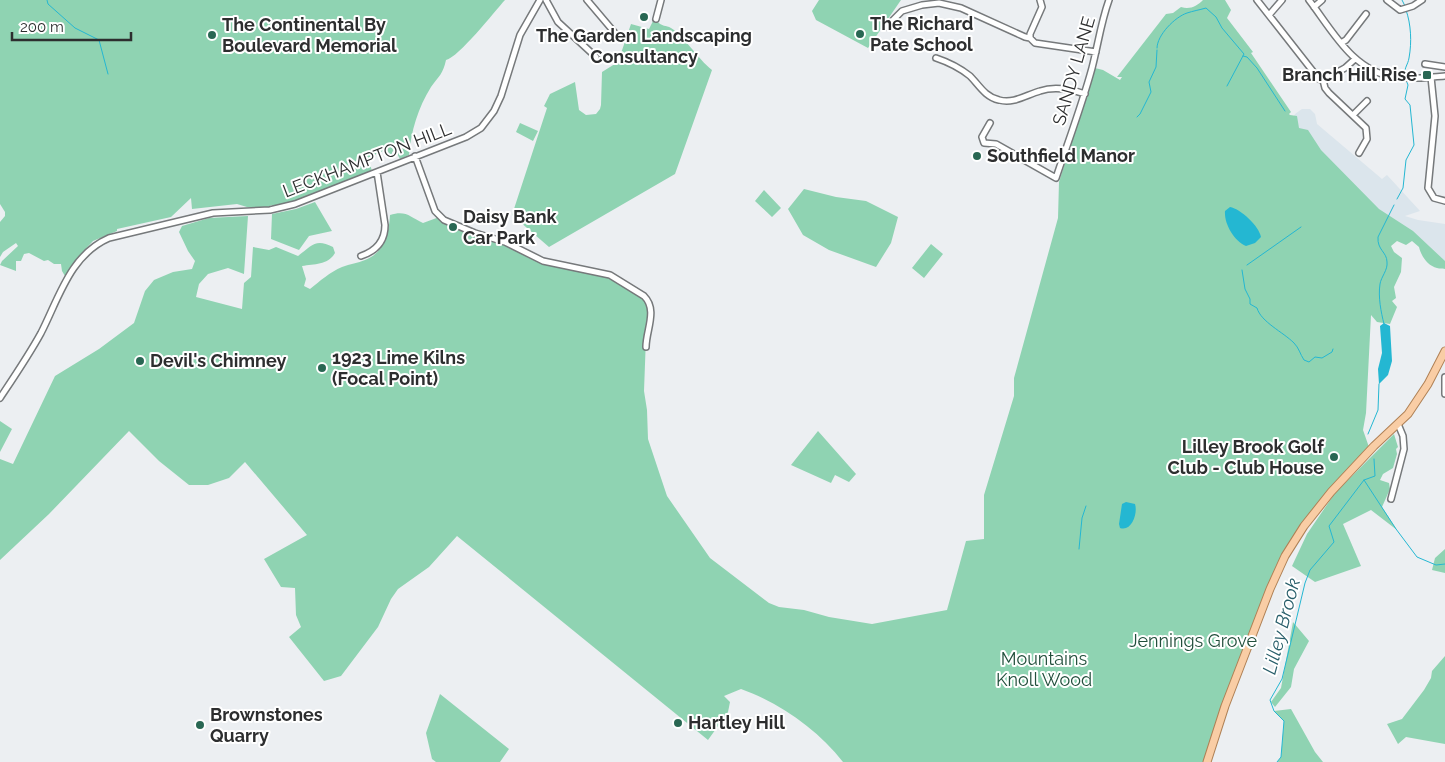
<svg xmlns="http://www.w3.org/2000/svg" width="1445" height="762" font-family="Raleway,sans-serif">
	<rect width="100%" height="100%" fill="#eceff2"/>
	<path fill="#dbe5ec" d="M1302,109H1310L1315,114L1317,124L1382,179L1387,175L1420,211L1405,216L1418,220L1445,224V264L1398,224L1386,226L1298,130L1293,118L1295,114Z"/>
	<path fill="#8fd3b2" d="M0,0H505C494,12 459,57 446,60C443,74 439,76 431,87C418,108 411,131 409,155L400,159L395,150L392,152V154L387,157L383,151L368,158L372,171L333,186V188L277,209L271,205L269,208L247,207L237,204L192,209L191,198L171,217L117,229V231L93,241L80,255L65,276L62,271L61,264H54L48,260L44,261L29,253L24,254L21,261H16V271L0,265L2,261L18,246L16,243L3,252L0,257V222L5,216V212L0,204Z
		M819,0H901L868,48L816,20L812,11Z
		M1203,0H1225L1231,10L1227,18L1253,52L1251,53L1291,112L1289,114L1290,115L1297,116L1299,128L1308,130L1321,150L1379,209L1413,231L1445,261V269C1442,268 1440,269 1437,268C1428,266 1421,256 1419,247L1412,241L1406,245L1397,241L1391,246L1394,252L1402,258L1401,272L1394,287L1396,298L1392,301L1397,307L1390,324L1377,322L1371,315L1366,413L1363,430L1370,450L1305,519L1281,556L1203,762H843C818,730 780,703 741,689L724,696L730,702L728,712L708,740L457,536L429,567L398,589L391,599L378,627L341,676L324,681L289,637L301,627L296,615L295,588L281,587L264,559L307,535L245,462L229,478L208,485H189L159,461L129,431L49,514L0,560V459L13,464L55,376L99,349L134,323L145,291L154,280L173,272L192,269L195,261L188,251L179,232L182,226L209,218L248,216L244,274L228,268L208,274L199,284L196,297L242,309L244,283L251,277L253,247L269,250L276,247L298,256C312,246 315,238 333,247L335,253C328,265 315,264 302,266L306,279L304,286L310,289C320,281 330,272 342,267C350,264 358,263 365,260C384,253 389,234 390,215C406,210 410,217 423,223L442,216L512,245L534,257L610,275L650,303L646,337L644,391L647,410L648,439L667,496L710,558L769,603L779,607L804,610L829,617L872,624L947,610L966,541L984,539V495L1014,396V378L1058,218L1059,182L1095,68L1103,70L1120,80L1122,77H1117L1166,14L1173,13L1181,7C1190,10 1197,6 1203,0Z
		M653,21H657C662,27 666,25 671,28C683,35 698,59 712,70L675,174L549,247L512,215L547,108L544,106L550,94L575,82L579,110L586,115L596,114L600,109L601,105L602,72L618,62L631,24L649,29Z
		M520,123L538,131L533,141L516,132Z
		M804,189L836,197L866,201L898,217L891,243L876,267L829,250L803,235L788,209Z
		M764,190L781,208L772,217L755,201Z
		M315,202L332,231L309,236L299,250L271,239L272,214L296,209Z
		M931,244L943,254L924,278L912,268Z
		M0,421L12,429L0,452Z
		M818,431L856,474L849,482L835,475L831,483L791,465Z
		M1394,434L1398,447L1396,449L1397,454L1393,468L1383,474L1380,480L1389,483L1390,489L1382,507L1397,530L1371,510L1343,524L1361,566L1315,582L1292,566L1307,534L1335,493Z
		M1445,549V573L1432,570L1435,558Z
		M1293,622L1309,641L1294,669L1291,687L1275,707L1271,702L1281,688Z
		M1445,656V744L1406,737L1398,744L1387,724L1402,719L1424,690L1431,678L1432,671Z
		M440,694L509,749L500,762H436L432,759L426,733Z
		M1291,709L1315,752L1323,762H1277L1281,757L1284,721L1274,711Z"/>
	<path fill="#24b7d2" d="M1230,207C1241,209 1259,226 1261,237L1255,243L1246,246C1234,241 1224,224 1225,211Z
		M1384,323L1390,326L1392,361L1388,375L1379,384L1378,369L1382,353L1380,326Z
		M1126,502L1135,504C1138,513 1132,532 1120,528L1119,524L1122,504Z"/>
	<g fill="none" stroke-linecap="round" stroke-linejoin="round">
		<path stroke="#24b7d2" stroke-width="1" d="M47,0L48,4L75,28L99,40L108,74
			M1402,0L1405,6
			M1157,48C1157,35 1175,17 1187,13C1193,11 1199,10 1206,8L1216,17L1222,28L1244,54L1227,86
			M1243,56L1247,57L1257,68L1285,111
			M1405,77C1403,69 1408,65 1409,58C1412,42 1411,24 1406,10
			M1137,117L1140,114L1151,92L1149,82L1156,67L1157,50
			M1397,199L1403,188L1406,160L1414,145L1410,105L1405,99L1408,85L1406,80
			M1247,265L1301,227
			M1242,270L1245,289L1250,299V304L1257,308C1261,322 1283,332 1294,343C1299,348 1300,354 1304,360L1309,362L1315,357L1322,358L1332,352L1333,349
			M1384,324C1381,312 1378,297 1380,284C1381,277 1388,270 1387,262C1387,252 1377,250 1378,237L1394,205
			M1368,434L1378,410L1379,384
			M1364,480L1396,529L1417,557L1436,565L1445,564
			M1079,549L1082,518L1086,506
			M1277,762L1281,757L1284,721L1274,711L1270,700L1282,679L1305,583L1310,570L1334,542L1329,526L1364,480L1375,476L1374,459"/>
		<defs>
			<path id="minor" d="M546,0L558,22L596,57
				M587,0L615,33
				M1257,0L1319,79L1323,80L1345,68L1355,59
				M1309,0C1332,30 1353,72 1395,77C1411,80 1429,77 1445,76
				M1387,0L1400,10L1413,6L1422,0
				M1314,7L1322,0
				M1269,15L1282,0
				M656,19L661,0
				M886,27L902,11L922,5L939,3L961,8L1025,37L1030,38L1035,43L1096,52
				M1030,38V34L1042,7L1040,0
				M1341,43L1346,40L1366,14
				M936,58C948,62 960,68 970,76C979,85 985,97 999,100C1014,104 1026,95 1040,91C1055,86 1070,89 1085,94
				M1425,64L1445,67
				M1431,77L1435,116L1428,188L1434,198L1445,201
				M1323,80L1325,88L1329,93L1366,128L1367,139L1359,153
				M1353,115L1367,101
				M990,123L982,137L984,143L996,144L1056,178C1068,142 1082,105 1092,68C1098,45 1101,22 1109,0
				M415,156L435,211L444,220L475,233L505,242L543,261L610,275L644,296C658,310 646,330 646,347
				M361,256C376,251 385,241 385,225L377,172
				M1445,377V394
				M0,398C14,377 29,355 41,333C59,298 70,255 109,238L213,213L270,210L295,204L466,137L481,128L494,111L501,96L520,35L540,0
				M1391,499L1404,449L1403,436L1398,424"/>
			<path id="major" d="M1207,762L1225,706L1247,649L1270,589L1285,556L1304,526L1331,492L1374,446L1408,414L1428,384L1445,351"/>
		</defs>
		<use href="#minor" stroke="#76797b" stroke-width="8"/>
		<use href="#major" stroke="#af8055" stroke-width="9"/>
		<use href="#minor" stroke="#fff" stroke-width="5"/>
		<use href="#major" stroke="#f9cda5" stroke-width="7"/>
	</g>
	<g fill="#296753" stroke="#fff" stroke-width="2">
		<circle cx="644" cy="17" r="5"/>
		<circle cx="860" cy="34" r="5"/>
		<circle cx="212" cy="35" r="5"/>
		<rect x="1422" y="70" width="10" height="10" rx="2.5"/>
		<circle cx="977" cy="156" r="5"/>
		<circle cx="453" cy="227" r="5"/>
		<circle cx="140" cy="361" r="5"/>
		<circle cx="322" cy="368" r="5"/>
		<circle cx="1334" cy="457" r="5"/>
		<circle cx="678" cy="723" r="5"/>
		<circle cx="200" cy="725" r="5"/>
	</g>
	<g text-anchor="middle" stroke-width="4" stroke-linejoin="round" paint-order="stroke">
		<g font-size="18" font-weight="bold" fill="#2d2e2f" stroke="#fff" text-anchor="start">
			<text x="870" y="30">The Richard<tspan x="870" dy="21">Pate School</tspan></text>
			<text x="222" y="31">The Continental By<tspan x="222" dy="21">Boulevard Memorial</tspan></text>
			<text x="644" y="42" text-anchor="middle">The Garden Landscaping<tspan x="644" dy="21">Consultancy</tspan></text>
			<text x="1417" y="81" text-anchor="end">Branch Hill Rise</text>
			<text x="987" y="162">Southfield Manor</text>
			<text x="463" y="223">Daisy Bank<tspan x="463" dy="21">Car Park</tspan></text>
			<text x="332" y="364">1923 Lime Kilns<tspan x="332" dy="21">(Focal Point)</tspan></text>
			<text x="150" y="367">Devil's Chimney</text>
			<text x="1324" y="453" text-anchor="end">Lilley Brook Golf<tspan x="1324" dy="21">Club - Club House</tspan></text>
			<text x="210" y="721">Brownstones<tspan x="210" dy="21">Quarry</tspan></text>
			<text x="688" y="729">Hartley Hill</text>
		</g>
		<g font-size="18" fill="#2d2e2f" stroke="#fff">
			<text transform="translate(1074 71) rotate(-74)" y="6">SANDY LANE</text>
			<text transform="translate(367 160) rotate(-21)" y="6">LECKHAMPTON HILL</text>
		</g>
		<g font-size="18" fill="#224f3c" stroke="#fff">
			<text x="1193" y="647">Jennings Grove</text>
			<text x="1044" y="665">Mountains<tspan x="1044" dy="21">Knoll Wood</tspan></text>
		</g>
		<g font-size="19" font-style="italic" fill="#285e6a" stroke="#fff">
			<text transform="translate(1281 626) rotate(-75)" y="7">Lilley Brook</text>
		</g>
	</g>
	<path d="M12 32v8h119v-8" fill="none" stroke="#2d2e2f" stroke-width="2.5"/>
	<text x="20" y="32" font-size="15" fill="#2d2e2f" stroke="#ffffff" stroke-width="4" paint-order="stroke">200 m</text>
</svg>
